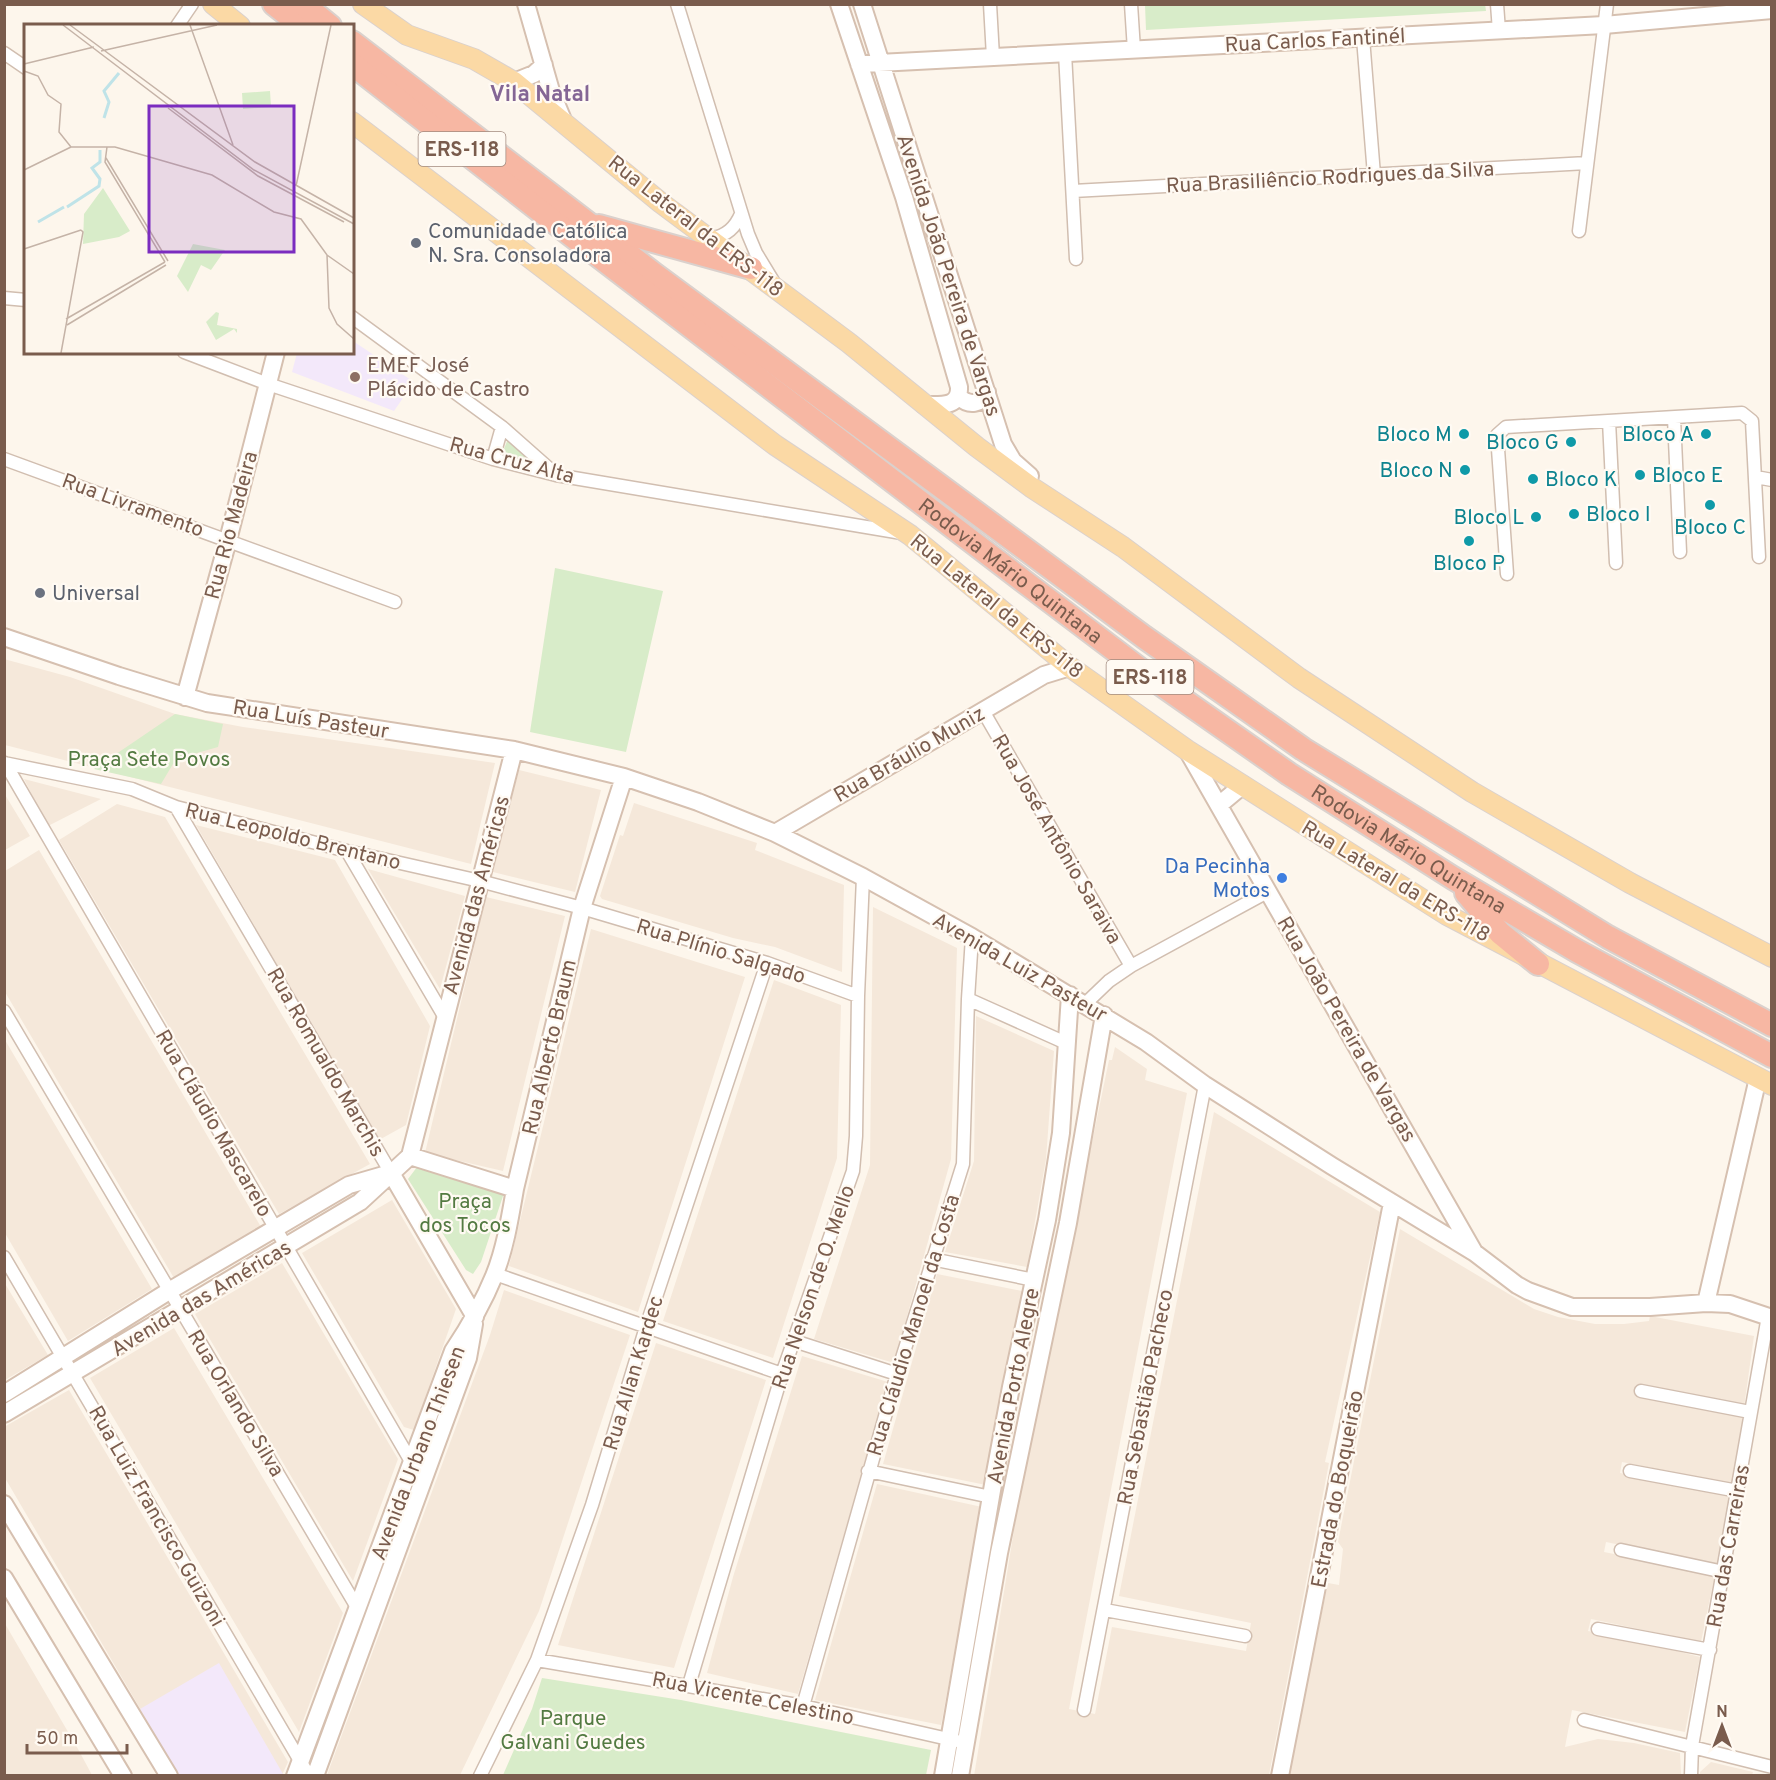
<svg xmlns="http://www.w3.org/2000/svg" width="1776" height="1780" font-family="Overpass,sans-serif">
	<rect width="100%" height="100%" fill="#fdf6ec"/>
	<path fill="#f5e8da" d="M4,659L70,677L175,714L243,727L495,763L471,864L5,745Z
		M519,770L601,790L575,892L493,872Z
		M24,779L101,799L48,826Z
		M4,793L30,836L5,850H4Z
		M634,803L757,843L755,850L844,885L842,972L775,947L733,938L602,899L600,896L619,838L620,835L623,836Z
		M117,804L165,817L370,1164L279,1214L59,840Z
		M196,825L335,860L430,1026L406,1125L379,1140Z
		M39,850L261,1227L174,1278L5,992V871Z
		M368,869L465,896L440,989Z
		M486,897L565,916L503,1171L425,1153Z
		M873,907L957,948L951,1159L894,1363L814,1339L870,1165Z
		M591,929L745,977L638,1312L509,1266Z
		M774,980L841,1005L837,1158L773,1358L663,1321Z
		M976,1016L1054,1051L1046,1159L1027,1267L945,1252L974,1161Z
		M5,1040L152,1289L68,1341L5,1233Z
		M1115,1047L1147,1069L1145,1080L1187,1093L1069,1709L1095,1714L1112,1627L1246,1651L1251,1623L1119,1596L1214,1112L1380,1212L1325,1462L1329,1463L1269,1775L974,1776L1022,1481L1109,1060H1112Z
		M392,1200L456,1309L414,1430L404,1427L302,1253Z
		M1400,1229L1534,1309L1558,1317L1595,1324H1624L1649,1321L1650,1316L1754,1336L1744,1407L1638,1385L1635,1394L1744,1416L1733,1484L1622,1462L1620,1473L1732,1496L1718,1565L1606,1542L1604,1552L1715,1574L1701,1642L1591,1619L1588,1631L1677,1647V1651L1700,1657L1685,1732L1572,1710L1565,1747L1598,1739L1634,1743L1680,1753L1681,1775L1288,1776L1328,1583L1339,1585L1343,1549L1338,1542Z
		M282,1263L398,1459L353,1581L195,1314Z
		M937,1274L1022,1291L986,1485L883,1464Z
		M4,1282L48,1355L5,1380H4Z
		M504,1290L630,1335L539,1611L460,1775H327L490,1335Z
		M174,1328L343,1613L299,1732L90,1378Z
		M656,1343L766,1380L674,1668L558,1645Z
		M802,1356L888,1382L798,1694L707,1673L733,1577Z
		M69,1390L288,1762L282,1775H179L5,1478L4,1427Z
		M877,1484L982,1507L941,1725L815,1700Z
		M4,1622L78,1749L92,1775H5Z
		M1711,1762L1753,1772L1752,1775H1700V1772Z"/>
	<path fill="#f3e8fa" d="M353,341L414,382L394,411L292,372L297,353L352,352Z
		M219,1663L283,1774L282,1775H179L140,1709Z"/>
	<path fill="#d8ecc9" d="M1485,4L1486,11L1146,30L1145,5Z
		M508,439L539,466L501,456Z
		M555,568L663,591L626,752L530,732Z
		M175,714L223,724L218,747L176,759L161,784L94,769Z
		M417,1167L504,1193L481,1262L473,1274L466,1270L408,1179Z
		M542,1678L681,1700L931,1750L926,1775H503L532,1709Z"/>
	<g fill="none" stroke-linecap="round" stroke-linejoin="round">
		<defs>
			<path id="street" d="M677,4L748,234L756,253L773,281
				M990,4L993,57
				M1131,4L1134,50
				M1497,4L1499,31
				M177,26L192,4
				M1363,38L1374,175
				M4,53L26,68
				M1065,53L1076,259
				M1073,191L1587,163
				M1579,231L1607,4
				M711,239C727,235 735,228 741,214
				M4,298L26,300
				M352,317L502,427L553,472
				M184,352L268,384L493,459L556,475L902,533
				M1674,418L1680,552
				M1609,421L1616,563
				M4,459L395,602
				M493,459L502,427
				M1756,477L1772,480
				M1507,574L1497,435L1506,427L1742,413L1752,421L1759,557
				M983,711L1131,966
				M4,763L132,789L176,807L347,851L480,881L582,908L767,963L858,996
				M5,763L423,1482
				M176,807L391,1173
				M347,851L444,1016
				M968,999L1066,1043
				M1085,1004L1109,981L1131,966L1269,891
				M4,1011L358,1609
				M4,1257L309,1776
				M932,1259L1034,1280
				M495,1274L782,1374
				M794,1341L897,1374
				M1641,1391L1750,1412
				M868,1471L991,1497
				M1630,1471L1738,1491
				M1621,1550L1724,1572
				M1105,1610L1245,1636
				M1598,1629L1710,1650
				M537,1660L803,1706L957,1741
				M689,1685L782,1374L853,1171L856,1136L858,996L863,877
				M803,1706L897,1374L963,1164L968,999L972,937
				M1084,1710L1205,1085
				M1584,1720L1772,1767
				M480,1776L537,1660L592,1505L646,1327L767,963
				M1691,1776L1692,1746L1768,1316"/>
			<path id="secondary" d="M526,4L551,91L563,120
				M839,4L904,197L959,387C960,408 940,405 924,405
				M862,4L1003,444L1013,461L1030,476
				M859,64L1604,25L1772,10
				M514,82L534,74L544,65
				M959,397C969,406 981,405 987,392
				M4,637L119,676L207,703L514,750L624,777L698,802L775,833L863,877L972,937L1146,1042L1205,1085L1332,1166L1475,1253L1517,1285L1528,1291L1572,1307H1650L1706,1303L1730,1304L1772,1318
				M185,697L228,540L276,352
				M1187,750L1474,1252
				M1219,805L1243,785
				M775,833L1044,675L1070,667
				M410,1156L515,1189
				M391,1173L475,1317
				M1706,1303L1758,1078
				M4,1394L169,1291L349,1185L387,1174
				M4,1414L360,1202L410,1156L514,750
				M4,1504L169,1776
				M4,1578L123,1776
				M295,1776L453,1351C469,1327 483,1303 494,1276C505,1249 510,1218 515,1189L582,908L624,777
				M315,1776L468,1358L474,1324
				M943,1776L995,1473L1011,1387L1047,1220L1061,1133L1070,995
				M960,1776L999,1553L1068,1223L1104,1015
				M1280,1776L1392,1203"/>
			<path id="primary" d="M213,4L240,26
				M363,4L407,35L474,59L514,82L661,203L849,343L977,447L1031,487L1123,547L1299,678L1472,792L1630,883L1772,957
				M352,122L775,445L910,535L1070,667L1187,750L1447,915L1772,1085"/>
			<g id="highway">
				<path d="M274,4L302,26"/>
				<path d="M303,4L330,26"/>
				<path d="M352,42L654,274L1144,637L1303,749L1608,937L1772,1025"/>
				<path id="s1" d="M352,64L571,235L1030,586L1149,676L1289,774L1453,878L1577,951L1772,1056"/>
				<path d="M599,226L751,268"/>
				<path d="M1466,893L1500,933L1538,964"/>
			</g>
		</defs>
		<use href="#street" stroke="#d1beb0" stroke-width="15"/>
		<use href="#secondary" stroke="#d6c0b0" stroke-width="20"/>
		<use href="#primary" stroke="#dad1cd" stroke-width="22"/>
		<use href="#highway" stroke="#dad1cd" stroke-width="26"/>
		<use href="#street" stroke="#fff" stroke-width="12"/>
		<use href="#secondary" stroke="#fff" stroke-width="16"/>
		<use href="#primary" stroke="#fbd9a5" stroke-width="20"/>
		<use href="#highway" stroke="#f7b7a3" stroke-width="22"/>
	</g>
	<g fill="#6b7280" stroke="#fffaf3" stroke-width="2">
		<circle cx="416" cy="243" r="6"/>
		<circle cx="40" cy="593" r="6"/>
	</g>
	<circle fill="#8d6e63" stroke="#fffaf3" stroke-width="2" cx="355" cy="377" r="6"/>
	<g fill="#0f9aa8" stroke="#fffaf3" stroke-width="2">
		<circle cx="1464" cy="434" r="6"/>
		<circle cx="1706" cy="434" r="6"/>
		<circle cx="1571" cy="442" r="6"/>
		<circle cx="1465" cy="470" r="6"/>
		<circle cx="1640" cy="475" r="6"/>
		<circle cx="1533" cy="479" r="6"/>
		<circle cx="1710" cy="505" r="6"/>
		<circle cx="1574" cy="514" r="6"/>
		<circle cx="1536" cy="517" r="6"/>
		<circle cx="1469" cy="541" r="6"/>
	</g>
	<circle fill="#3f7fe0" stroke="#fffaf3" stroke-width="2" cx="1282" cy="878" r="6"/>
	<g text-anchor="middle" stroke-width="4.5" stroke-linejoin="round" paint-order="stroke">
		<g fill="#fffaf3" stroke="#a28b7f" stroke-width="1.5">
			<rect x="418.5" y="132" width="87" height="34" rx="4.5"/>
			<rect x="1106.5" y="660" width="87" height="34" rx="4.5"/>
		</g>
		<g font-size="20" font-weight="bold" fill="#7a5c4d">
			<text x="462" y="156">ERS-118</text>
			<text x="1150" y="684">ERS-118</text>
		</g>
		<g font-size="21" fill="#7a5c4d" stroke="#fffaf3">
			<text transform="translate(1315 40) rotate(-3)" y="7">Rua Carlos Fantinél</text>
			<text transform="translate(1330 177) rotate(-3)" y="7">Rua Brasiliêncio Rodrigues da Silva</text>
			<text transform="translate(696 226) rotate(38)" y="7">Rua Lateral da ERS-118</text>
			<text transform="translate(949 275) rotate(72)" y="7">Avenida João Pereira de Vargas</text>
			<text transform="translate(512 460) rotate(15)" y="7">Rua Cruz Alta</text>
			<text transform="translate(133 505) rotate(20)" y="7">Rua Livramento</text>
			<text transform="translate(231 525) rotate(-75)" y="7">Rua Rio Madeira</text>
			<text dy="7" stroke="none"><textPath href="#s1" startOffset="831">Rodovia Mário Quintana</textPath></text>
			<text transform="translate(997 606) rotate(39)" y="7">Rua Lateral da ERS-118</text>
			<text transform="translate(311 719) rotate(9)" y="7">Rua Luís Pasteur</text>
			<text transform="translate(909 754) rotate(-30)" y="7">Rua Bráulio Muniz</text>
			<text transform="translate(293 836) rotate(14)" y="7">Rua Leopoldo Brentano</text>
			<text transform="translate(1057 839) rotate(60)" y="7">Rua José Antônio Saraiva</text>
			<text dy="7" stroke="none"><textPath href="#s1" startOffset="1317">Rodovia Mário Quintana</textPath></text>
			<text transform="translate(1396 881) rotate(31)" y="7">Rua Lateral da ERS-118</text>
			<text transform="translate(476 895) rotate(-75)" y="7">Avenida das Américas</text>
			<text transform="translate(721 951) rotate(17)" y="7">Rua Plínio Salgado</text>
			<text transform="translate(1020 967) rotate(30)" y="7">Avenida Luiz Pasteur</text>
			<text transform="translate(1347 1029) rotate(60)" y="7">Rua João Pereira de Vargas</text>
			<text transform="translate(549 1047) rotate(-77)" y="7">Rua Alberto Braum</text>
			<text transform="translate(326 1062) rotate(60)" y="7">Rua Romualdo Marchis</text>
			<text transform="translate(214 1123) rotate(60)" y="7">Rua Cláudio Mascarelo</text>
			<text transform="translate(813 1287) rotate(-71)" y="7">Rua Nelson de O. Mello</text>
			<text transform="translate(201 1298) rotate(-31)" y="7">Avenida das Américas</text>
			<text transform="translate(913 1325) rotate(-73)" y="7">Rua Cláudio Manoel da Costa</text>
			<text transform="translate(633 1373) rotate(-73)" y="7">Rua Allan Kardec</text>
			<text transform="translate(1013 1386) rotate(-79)" y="7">Avenida Porto Alegre</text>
			<text transform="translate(1145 1397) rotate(-79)" y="7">Rua Sebastião Pacheco</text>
			<text transform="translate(236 1403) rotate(59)" y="7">Rua Orlando Silva</text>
			<text transform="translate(418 1453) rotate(-69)" y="7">Avenida Urbano Thiesen</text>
			<text transform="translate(1337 1489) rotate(-79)" y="7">Estrada do Boqueirão</text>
			<text transform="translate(157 1516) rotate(60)" y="7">Rua Luiz Francisco Guizoni</text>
			<text transform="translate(1728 1546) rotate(-80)" y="7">Rua das Carreiras</text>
			<text transform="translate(753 1698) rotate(11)" y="7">Rua Vicente Celestino</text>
		</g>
		<g font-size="21" fill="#5b616d" stroke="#fffaf3" text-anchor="start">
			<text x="428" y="238">Comunidade Católica<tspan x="428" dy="24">N. Sra. Consoladora</tspan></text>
			<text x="52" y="600">Universal</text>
		</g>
		<g font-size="21" fill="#785e54" stroke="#fffaf3" text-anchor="start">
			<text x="367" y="372">EMEF José<tspan x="367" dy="24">Plácido de Castro</tspan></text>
		</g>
		<g font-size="21" fill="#0d838f" stroke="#fffaf3" text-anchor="end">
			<text x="1452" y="441">Bloco M</text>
			<text x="1694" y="441">Bloco A</text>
			<text x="1559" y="449">Bloco G</text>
			<text x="1453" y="477">Bloco N</text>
			<text x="1652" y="482" text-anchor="start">Bloco E</text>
			<text x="1545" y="486" text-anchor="start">Bloco K</text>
			<text x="1586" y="521" text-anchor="start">Bloco I</text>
			<text x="1524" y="524">Bloco L</text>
			<text x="1710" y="534" text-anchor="middle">Bloco C</text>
			<text x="1469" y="570" text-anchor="middle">Bloco P</text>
		</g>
		<g font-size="21" fill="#537a41" stroke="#fffaf3">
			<text x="149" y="766">Praça Sete Povos</text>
			<text x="465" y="1208">Praça<tspan x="465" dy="24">dos Tocos</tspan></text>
			<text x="573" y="1725">Parque<tspan x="573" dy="24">Galvani Guedes</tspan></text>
		</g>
		<g font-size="21" fill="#366cbe" stroke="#fffaf3" text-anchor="end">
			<text x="1270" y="873">Da Pecinha<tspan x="1270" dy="24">Motos</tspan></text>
		</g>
		<g font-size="22" font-weight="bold" fill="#846695" stroke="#fffaf3">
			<text x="540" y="101">Vila Natal</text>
		</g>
	</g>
	<g transform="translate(24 24)">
		<rect width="330" height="330" fill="#fdf6ec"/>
		<path d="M246,67L247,83L219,85L218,69ZM79,164L106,207L95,213L59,220L60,190ZM169,220L201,226L187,246L177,241L164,268L153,252ZM192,288L195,289L193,301L213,305V309L210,305L192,316L182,298Z" fill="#d8ecc9"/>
		<path fill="none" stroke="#bfe3e8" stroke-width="3" d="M80,94L85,78L80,67L95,49M43,183L75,162L76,155L68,144L76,138V126M14,198L40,183"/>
		<path fill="none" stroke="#c5b3a7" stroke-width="1.5" d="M39,1L230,146L330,200M46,1L231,138L330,194M166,1L209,121M77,27L193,1M0,40L70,23M0,47L14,52L24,71L37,80L35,108L47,123H91L188,151L250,188L277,195L303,231L330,250M144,84L234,152L320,198M83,123L81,138L141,238M82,134L144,237M0,146L47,123M272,162L307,1M0,225L57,206M303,231L305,284L313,300L330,315M42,295L141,238M43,301L142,241M37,329L59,208L57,206"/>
		<path fill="#7b2cbf" fill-opacity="0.15" stroke="#7b2cbf" stroke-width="3" d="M125,82H270V228H125Z"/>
		<rect width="330" height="330" fill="none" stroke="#7a5c4d" stroke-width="3"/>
	</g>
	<rect width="1776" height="1780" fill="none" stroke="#7a5c4d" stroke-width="12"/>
	<g transform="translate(1722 1726)" stroke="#fffaf3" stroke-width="4.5" paint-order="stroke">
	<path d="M0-4.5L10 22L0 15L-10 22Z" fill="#7a5c4d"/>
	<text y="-9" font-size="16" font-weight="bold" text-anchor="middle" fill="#7a5c4d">N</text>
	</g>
	<path d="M27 1744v9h100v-9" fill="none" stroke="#7a5c4d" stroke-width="3"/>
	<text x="36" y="1744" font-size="18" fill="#7a5c4d" stroke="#fffaf3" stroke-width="4.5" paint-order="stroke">50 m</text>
</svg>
